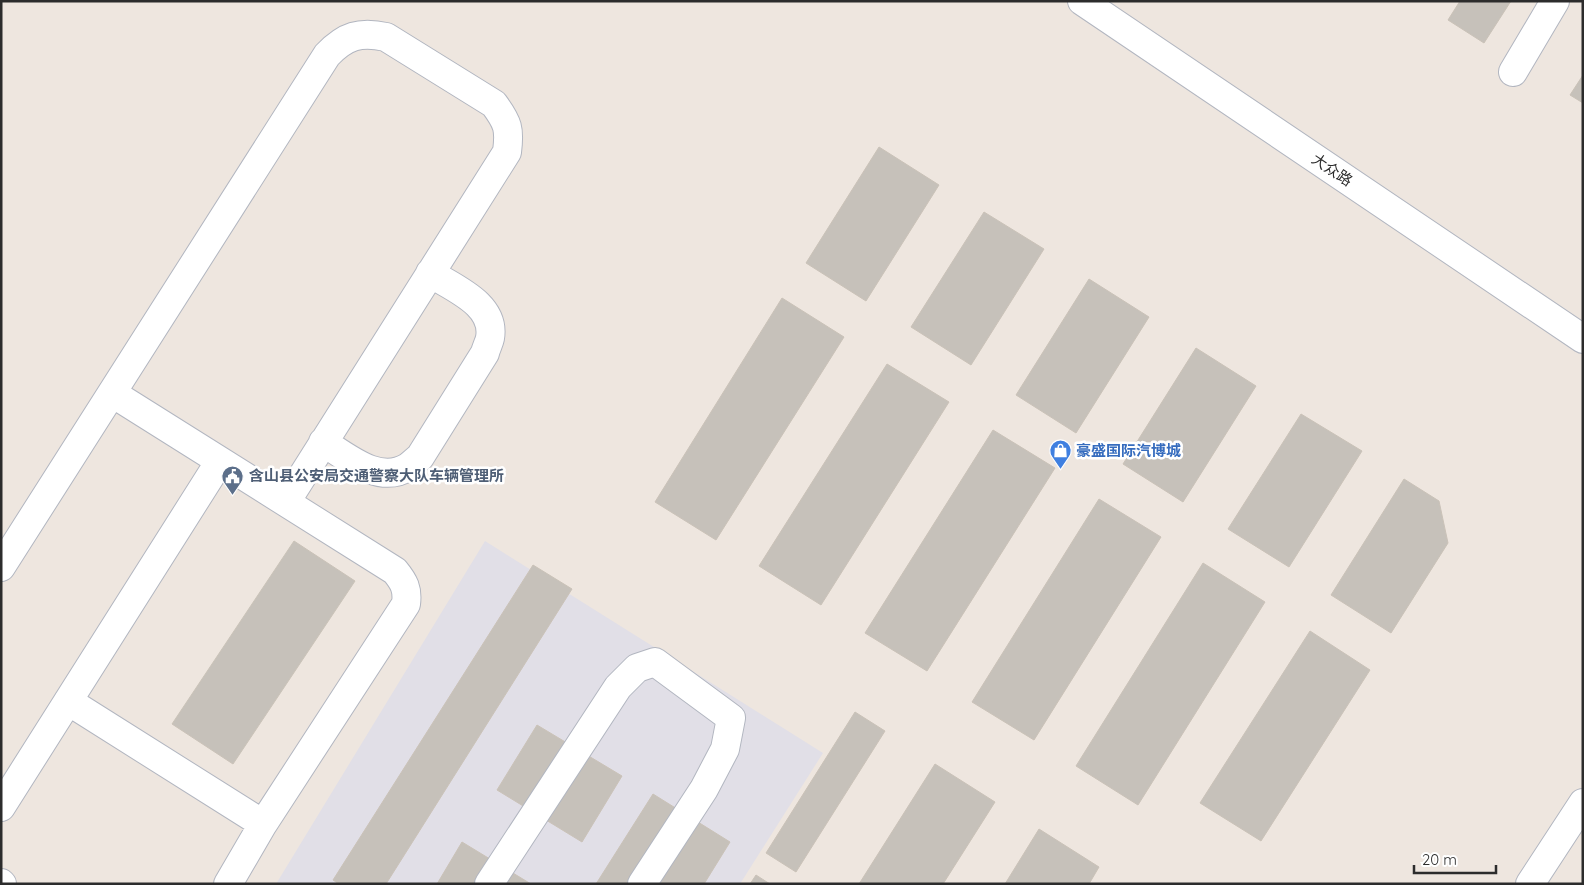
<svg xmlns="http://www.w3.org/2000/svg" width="1584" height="885" font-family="Quicksand,'Noto Sans SC',sans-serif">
	<rect width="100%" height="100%" fill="#eee6df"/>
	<path fill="#e1dfe7" d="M485,541L823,753L740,884H276Z"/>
	<path fill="#c6c1ba" stroke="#cac2b8" d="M1460,1H1511L1484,43L1448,20Z
		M1583,75V103L1570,95Z
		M879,147L939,185L866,301L806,263Z
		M984,212L1044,249L971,365L911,327Z
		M1089,279L1149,317L1076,433L1016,395Z
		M782,298L844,337L716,540L655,502Z
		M1196,348L1256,386L1183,502L1123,464Z
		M887,364L949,402L821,605L759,566Z
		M1301,414L1362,451L1289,567L1228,529Z
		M993,430L1055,468L927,671L865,633Z
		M1404,479L1439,501L1448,543L1391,633L1331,595Z
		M1099,499L1161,537L1034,740L972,702Z
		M294,541L355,581L233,764L172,724Z
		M1203,563L1265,602L1138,805L1076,766Z
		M533,565L572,589L386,884H339L333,880Z
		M1310,631L1370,670L1261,841L1200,803Z
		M855,712L885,731L796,872L766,853Z
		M537,725L622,776L582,842L497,790Z
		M935,764L995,802L943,884H859Z
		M653,794L730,842L704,884H596Z
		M1039,829L1099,867L1089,884H1005Z
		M462,842L531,884H437Z
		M756,875L770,884H750Z"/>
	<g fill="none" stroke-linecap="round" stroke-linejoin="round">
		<defs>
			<path id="minor" d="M1082,1L1583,339
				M1513,72L1555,1
				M112,393L395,571C404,582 408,589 406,604L263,824L228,884
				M323,442C347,457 379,485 408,467C412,464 416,460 420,457L485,353C486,348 489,343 490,338C496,304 453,288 430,273
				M1,567L327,55C345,36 360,31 386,37L494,104C508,123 510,129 507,152L286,502
				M68,701L263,824
				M1,807L220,461
				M1,883L2,884
				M489,884L618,687L637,668L655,662L731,718L725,749L704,789L642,884
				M1530,884L1583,803"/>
		</defs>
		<use href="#minor" stroke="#b2b6c0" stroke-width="30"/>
		<use href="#minor" stroke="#fff" stroke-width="28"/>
	</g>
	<defs>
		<symbol id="shop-pin" viewBox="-11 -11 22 30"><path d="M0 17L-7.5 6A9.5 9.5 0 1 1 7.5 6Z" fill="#3f7fe0" stroke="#fff"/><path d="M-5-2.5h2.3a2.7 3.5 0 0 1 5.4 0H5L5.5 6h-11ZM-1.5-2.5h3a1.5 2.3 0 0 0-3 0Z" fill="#fff"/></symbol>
		<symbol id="civic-pin" viewBox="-11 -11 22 30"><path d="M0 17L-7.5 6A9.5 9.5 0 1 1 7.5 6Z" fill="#5c6f8a" stroke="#fff"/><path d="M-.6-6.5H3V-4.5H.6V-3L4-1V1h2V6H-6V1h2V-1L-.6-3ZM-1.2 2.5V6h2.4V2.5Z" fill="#fff"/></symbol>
	</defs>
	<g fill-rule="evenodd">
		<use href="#shop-pin" x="1048" y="438" width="25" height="34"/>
		<use href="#civic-pin" x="220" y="464" width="25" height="34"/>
	</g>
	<g text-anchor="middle" stroke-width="5" stroke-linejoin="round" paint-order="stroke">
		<g font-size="15" fill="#2c2c2c" stroke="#fff">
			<text transform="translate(1332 170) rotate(34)" y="5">大众路</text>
		</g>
		<g font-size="15" font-weight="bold" fill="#366cbe" stroke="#fff" text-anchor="start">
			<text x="1076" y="456">豪盛国际汽博城</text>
		</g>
		<g font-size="15" font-weight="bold" fill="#4e5e75" stroke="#fff" text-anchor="start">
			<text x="249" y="481">含山县公安局交通警察大队车辆管理所</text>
		</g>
	</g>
	<rect width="1584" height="885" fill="none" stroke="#2c2c2c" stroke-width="5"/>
	<path d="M1414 865v8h82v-8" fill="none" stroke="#2c2c2c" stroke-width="2.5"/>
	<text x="1422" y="865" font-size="15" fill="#2c2c2c" stroke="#ffffff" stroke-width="4" paint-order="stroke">20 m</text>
</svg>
